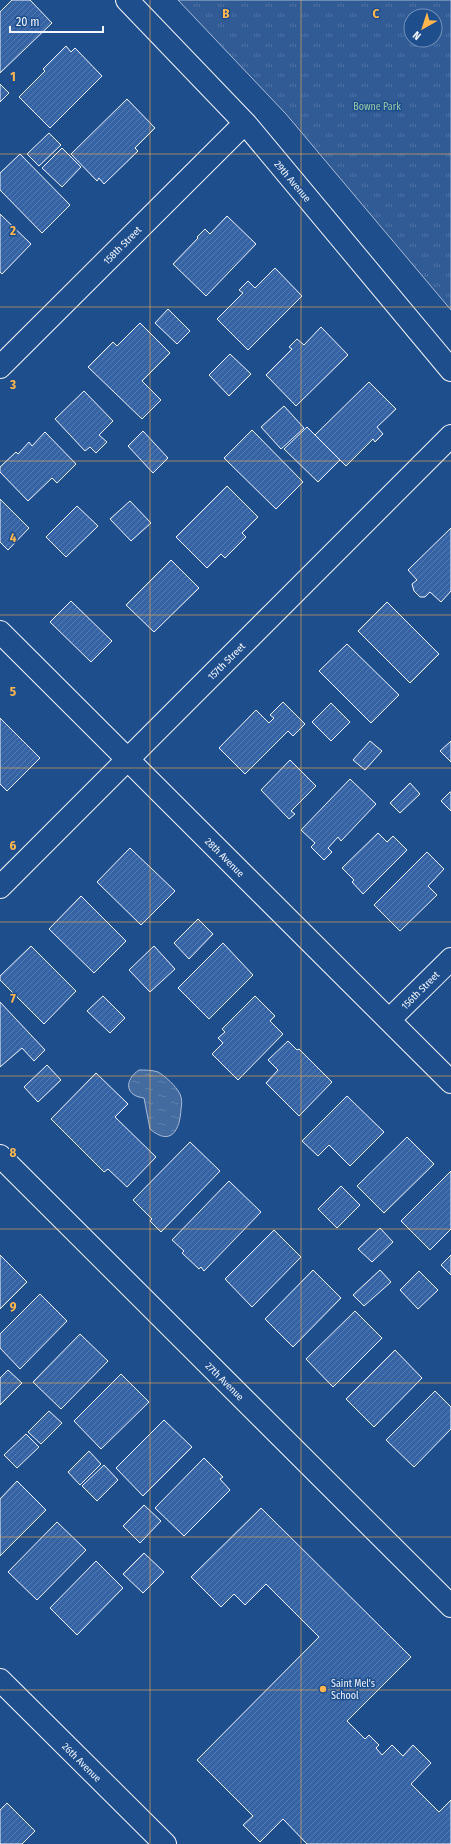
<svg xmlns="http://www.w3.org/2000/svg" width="451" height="1844" font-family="'Fira Sans Condensed',sans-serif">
	<defs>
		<pattern id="park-tufts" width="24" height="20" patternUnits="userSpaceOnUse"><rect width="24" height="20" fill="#305b95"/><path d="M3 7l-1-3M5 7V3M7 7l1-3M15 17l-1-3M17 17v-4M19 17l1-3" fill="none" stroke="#4e73a5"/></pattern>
		<pattern id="water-ripples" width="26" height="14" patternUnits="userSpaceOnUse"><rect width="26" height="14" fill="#446ba0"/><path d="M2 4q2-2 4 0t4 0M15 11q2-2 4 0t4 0" fill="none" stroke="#5f81ae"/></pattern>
		<pattern id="building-hatch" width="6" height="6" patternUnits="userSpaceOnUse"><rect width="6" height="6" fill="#3563a3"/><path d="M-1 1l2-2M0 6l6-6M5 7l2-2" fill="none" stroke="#537ab1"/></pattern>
	</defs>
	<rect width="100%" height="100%" fill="#1f4e8c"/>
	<path fill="url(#park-tufts)" stroke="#a8bbd7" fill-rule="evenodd" d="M178,0H451V310L286,114ZM411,16H435V40H411Z"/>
	<path fill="url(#water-ripples)" stroke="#a8bbd7" d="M139,1070C145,1070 152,1070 158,1072C165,1076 176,1086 180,1094C182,1098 182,1104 181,1109C180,1130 171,1147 150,1129L144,1098C125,1096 124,1080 139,1070Z"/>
	<path fill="url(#building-hatch)" stroke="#f2f6ff" d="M12,0H30L52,23L0,73V12Z
		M66,46L71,52L75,48L102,76L50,128L19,97L45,71L43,69Z
		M0,84L9,93L0,102Z
		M127,99L155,128L135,148L138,151L104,184L99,178L97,181L71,154Z
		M49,133L61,145L39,166L27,154Z
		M62,148L81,167L62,187L42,168Z
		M20,154L70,205L42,233L0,190V173Z
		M0,214L31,244L2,274L0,272Z
		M227,216L256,244L206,296L173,264L198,238L197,237L205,229L210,234Z
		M275,268L302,296L248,350L217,319L243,293L239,290L248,281L255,288Z
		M168,309L190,331L177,344L155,323Z
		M140,323L170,353L142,381L161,400L142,419L88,367L113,342L117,346Z
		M321,327L348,355L296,406L266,375L292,349L289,347L297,339L304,345Z
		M230,354L251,374L229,396L209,375Z
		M369,382L396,409L377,427L383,434L375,442L373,439L346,466L315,435Z
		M84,391L113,421L99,435L107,442L96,453L90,447L85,451L55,419Z
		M284,406L304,428L281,449L261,427Z
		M307,427L340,460L318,482L284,449Z
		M252,430L303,482L276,509L224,458Z
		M143,431L168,458L153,473L128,446Z
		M45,432L76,464L57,483L52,478L28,501L0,472V467L16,452L18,454L29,442L32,446Z
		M227,486L258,517L242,533L246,537L225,558L221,554L207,568L176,537Z
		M0,499L29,528L8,550L0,542Z
		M130,501L151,523L131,541L110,519Z
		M77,506L98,526L66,557L46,537Z
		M451,528V591L441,602L430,592L425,597H420L414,591L412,584L417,580L408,570Z
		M171,560L199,588L154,632L126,605Z
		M71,601L112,641L91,662L50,622Z
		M387,602L439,654L410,683L358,631Z
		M347,644L399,695L371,723L319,671Z
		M283,702L305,724L293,736L288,731L245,774L219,748L256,710L269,723L274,718L270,715Z
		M331,703L350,722L331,741L312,722Z
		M0,718L40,758L7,791L0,784Z
		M370,741L382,751L365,770L353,760Z
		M451,741V762L440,751Z
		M290,760L316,786L291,811L295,814L289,819L261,790Z
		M350,779L376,804L341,841L338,837L328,848L332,852L324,860L311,847L315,843L301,830Z
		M410,783L420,794L400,813L390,803Z
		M450,792H451V811L441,801Z
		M378,833L387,842L393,836L407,850L363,894L352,882L354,880L342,868Z
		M130,848L175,891L141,925L97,882Z
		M427,852L444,869L428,886L437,895L400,931L374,905Z
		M81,896L126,941L94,973L49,929Z
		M198,919L213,934L189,959L174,943Z
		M223,943L253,975L209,1019L178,988Z
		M31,946L76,991L44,1024L0,980V976Z
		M154,946L175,969L150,992L129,970Z
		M103,996L125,1018L110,1033L87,1011Z
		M255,996L275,1016L270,1021L283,1034L238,1080L212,1054L223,1043L218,1038L225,1032L222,1029Z
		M0,1002L45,1050L34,1061L22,1048L0,1067Z
		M288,1041L297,1050L299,1049L332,1082L299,1116L266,1083L278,1070L268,1060Z
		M47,1065L61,1080L38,1102L24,1087Z
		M96,1073L128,1104L115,1117L156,1157L127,1187L108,1169L104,1172L51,1119Z
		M347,1096L384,1132L350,1166L329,1145L318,1156L302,1141Z
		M407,1137L434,1164L384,1213L357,1186Z
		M190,1142L220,1171L161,1232L150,1221L152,1219L133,1200Z
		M451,1171V1229L430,1250L401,1221Z
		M229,1181L261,1212L204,1271L201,1267L199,1269L182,1253L184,1251L172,1240Z
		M341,1186L360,1205L337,1228L318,1209Z
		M380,1228L393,1242L372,1262L358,1249Z
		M274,1230L301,1257L252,1307L225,1279Z
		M0,1255L27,1282L0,1309Z
		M451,1255V1275L441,1265Z
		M313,1270L341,1298L293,1347L265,1319Z
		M380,1270L391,1282L364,1306L353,1295Z
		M419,1271L438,1290L418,1309L400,1290Z
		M40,1294L67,1321L20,1369L0,1348V1334Z
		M355,1311L382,1338L333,1387L306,1359Z
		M80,1334L108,1361L61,1409L33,1382Z
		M395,1350L422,1378L374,1427L346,1399Z
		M8,1370L22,1383L0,1405V1378Z
		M121,1374L149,1402L101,1449L74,1421Z
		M435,1391L451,1407V1429L414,1467L386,1440Z
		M49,1411L62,1423L41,1444L28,1432Z
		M164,1420L192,1447L143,1496L116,1468Z
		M26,1434L39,1447L17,1468L4,1455Z
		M89,1451L101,1464L80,1485L68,1472Z
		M204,1458L223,1477L220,1479L230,1490L184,1536L155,1508Z
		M104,1465L118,1480L97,1501L82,1486Z
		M17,1481L46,1510L0,1556V1499Z
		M144,1505L161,1521L140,1543L123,1526Z
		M261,1508L411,1657L347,1721L365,1739L369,1735L379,1745L376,1748L382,1755L392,1745L403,1756L413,1745L431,1763L411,1784L439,1812L451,1800V1844H307L283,1819L260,1842L243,1825L253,1816L197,1760L319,1637L266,1584L245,1605L234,1594L221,1607L191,1577Z
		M57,1522L86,1550L37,1600L8,1572Z
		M144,1553L164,1572L143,1593L123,1574Z
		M96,1561L123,1588L77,1635L50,1608Z
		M7,1803L35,1831L22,1844H0V1810Z"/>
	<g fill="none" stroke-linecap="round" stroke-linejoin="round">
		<defs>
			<path id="minor" d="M127,0L245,123L451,370
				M0,367L245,123
				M0,632L451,1082
				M0,887L451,436
				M389,1020L451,959
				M0,1156L451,1606
				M0,1680L165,1844"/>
		</defs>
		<use href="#minor" stroke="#f2f6ff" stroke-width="24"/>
		<use href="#minor" stroke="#1f4e8c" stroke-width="22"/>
	</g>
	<path fill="none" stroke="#ffb74d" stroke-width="1" stroke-opacity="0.55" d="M150,0V1844M301,0V1844M0,154H451M0,307H451M0,461H451M0,615H451M0,768H451M0,922H451M0,1076H451M0,1229H451M0,1383H451M0,1537H451M0,1690H451"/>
	<circle fill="#ffb74d" stroke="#1f4e8c" stroke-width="1.5" cx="323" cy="1689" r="4"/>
	<g text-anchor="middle" stroke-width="3" stroke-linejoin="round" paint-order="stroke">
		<g font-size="10" fill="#97c8a6" stroke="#1f4e8c">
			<text x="377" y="110">Bowne Park</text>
		</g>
		<g font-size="10" fill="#f2f6ff" stroke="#1f4e8c">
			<text transform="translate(293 181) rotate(50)" y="4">29th Avenue</text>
			<text transform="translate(122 245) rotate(-45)" y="4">158th Street</text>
			<text transform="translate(226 661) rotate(-45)" y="4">157th Street</text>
			<text transform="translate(225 857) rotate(45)" y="4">28th Avenue</text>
			<text transform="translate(420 990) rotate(-45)" y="4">156th Street</text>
			<text transform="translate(225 1381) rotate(45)" y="4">27th Avenue</text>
			<text transform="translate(82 1762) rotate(45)" y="4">26th Avenue</text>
		</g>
		<g font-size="10" fill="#f2f6ff" stroke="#1f4e8c" text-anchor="start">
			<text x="331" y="1687">Saint Mel's<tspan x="331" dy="12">School</tspan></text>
		</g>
	</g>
	<g font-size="13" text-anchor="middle" font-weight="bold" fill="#ffb74d" stroke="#1f4e8c" stroke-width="3" stroke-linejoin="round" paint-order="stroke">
		<text x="226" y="18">B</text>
		<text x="376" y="18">C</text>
		<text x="13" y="81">1</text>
		<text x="13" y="235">2</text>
		<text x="13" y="389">3</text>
		<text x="13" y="542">4</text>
		<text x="13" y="696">5</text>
		<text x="13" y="850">6</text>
		<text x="13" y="1003">7</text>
		<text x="13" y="1157">8</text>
		<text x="13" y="1311">9</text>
	</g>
	<g transform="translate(423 28) rotate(219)"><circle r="19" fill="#1f4e8c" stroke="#7391ba"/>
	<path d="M0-3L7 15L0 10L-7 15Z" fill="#ffb74d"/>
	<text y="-6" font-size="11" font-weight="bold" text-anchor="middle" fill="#f2f6ff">N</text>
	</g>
	<path d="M10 26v6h93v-6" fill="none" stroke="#f2f6ff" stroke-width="2"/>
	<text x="16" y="26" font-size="12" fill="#f2f6ff" stroke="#1f4e8c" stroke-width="3" paint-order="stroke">20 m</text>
</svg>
